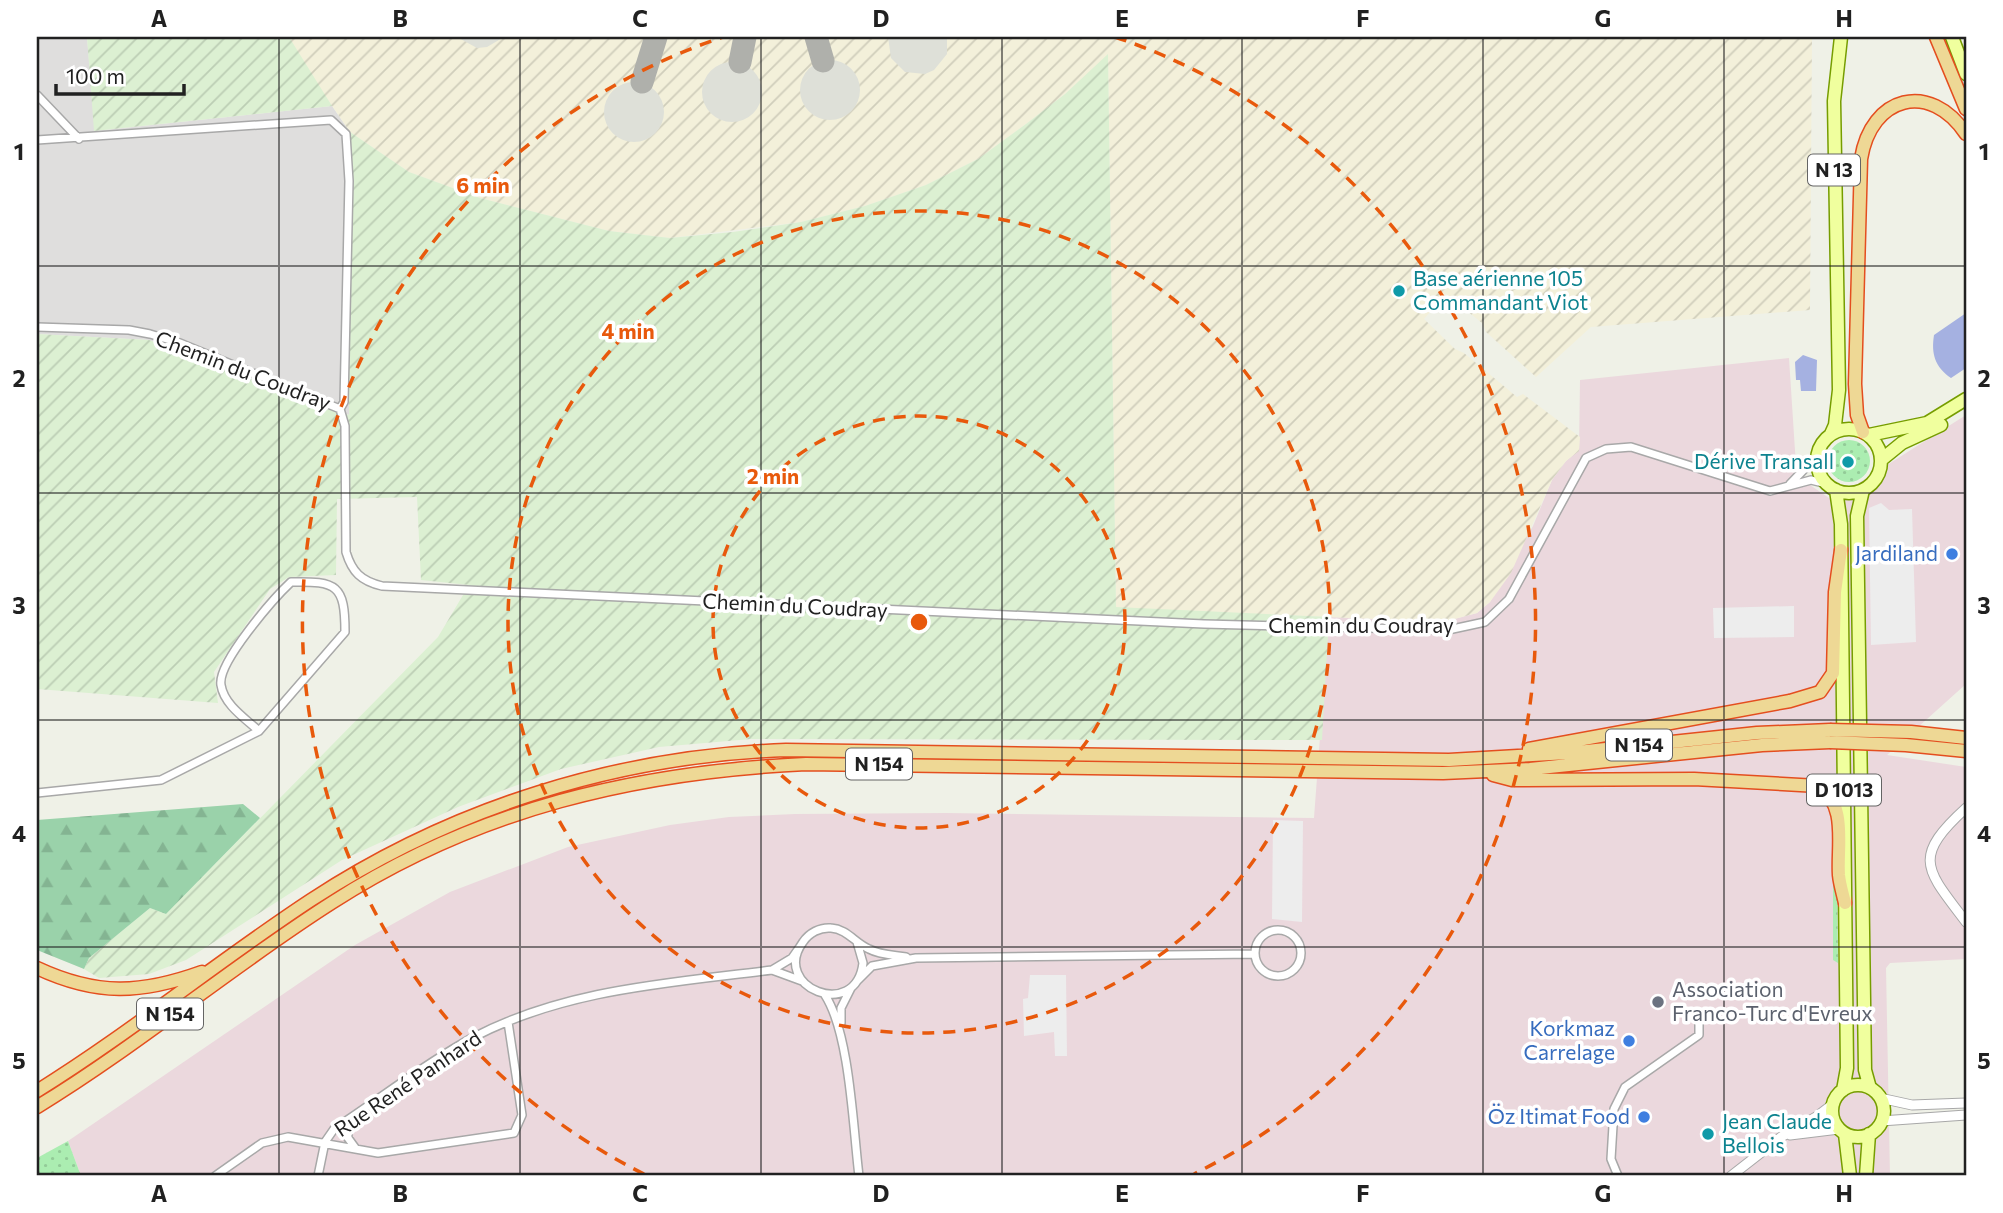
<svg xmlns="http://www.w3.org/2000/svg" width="2003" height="1213" font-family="Commissioner,sans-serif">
	<defs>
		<pattern id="military-furrows" width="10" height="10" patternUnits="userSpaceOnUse" patternTransform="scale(1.75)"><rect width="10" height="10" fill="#f3f0da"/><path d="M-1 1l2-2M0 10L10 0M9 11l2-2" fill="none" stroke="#d0cebb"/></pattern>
		<pattern id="farmland-furrows" width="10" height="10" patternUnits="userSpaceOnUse" patternTransform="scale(1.75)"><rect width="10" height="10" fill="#dcf0d2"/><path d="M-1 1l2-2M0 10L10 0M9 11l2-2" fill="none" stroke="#bcceb4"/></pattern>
		<pattern id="grass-dots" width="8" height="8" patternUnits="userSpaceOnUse" patternTransform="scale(1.75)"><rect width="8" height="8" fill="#abedb1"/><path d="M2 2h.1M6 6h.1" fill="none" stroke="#93cb98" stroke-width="1.8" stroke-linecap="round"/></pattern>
		<pattern id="forest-firs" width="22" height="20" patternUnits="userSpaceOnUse" patternTransform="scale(1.75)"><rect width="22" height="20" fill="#9ad2aa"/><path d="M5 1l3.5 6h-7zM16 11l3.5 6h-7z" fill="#84b492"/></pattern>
	</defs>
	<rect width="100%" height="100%" fill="#eff1e7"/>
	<path fill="#dfdedd" d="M37,37H87L95,131L332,106L350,132L349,415L149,340L37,334Z"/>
	<path fill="#ebd8dd" d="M1789,358L1796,466L1810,485L1832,500L1966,415V684L1887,755L1966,767V959L1890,963L1886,968L1890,1176H81L68,1141L355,945L450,892L568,847L670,825L729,817L795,814L946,813L1314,818L1329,617L1443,622L1477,613L1490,602L1533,526L1552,480L1566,461L1579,450L1580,380Z"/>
	<path fill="url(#military-furrows)" d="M285,37H1812L1810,310L1591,327L1536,377L1486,332L1482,323L1446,294L1424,319L1455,349L1464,353L1517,397L1523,394L1580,437L1579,451L1566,461L1552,480L1511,573L1490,602L1477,613L1443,622L1116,608L1108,55L1065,94L1026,124L978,159L926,185L865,206L801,222L670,238L609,231L480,198L409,172L350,132Z"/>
	<path fill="#dee0d8" d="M457,37H504L487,47L477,48Z
		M888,37H947V54L934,70L925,74L905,72L891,58Z
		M800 90a30 30 0 1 1 60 0a30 30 0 1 1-60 0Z
		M702 92a30 30 0 1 1 60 0a30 30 0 1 1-60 0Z
		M604 112a30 30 0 1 1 60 0a30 30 0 1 1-60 0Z"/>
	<path fill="url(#farmland-furrows)" d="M87,37H289L332,106L94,131Z
		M1108,54L1116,607L1329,617L1322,740L751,739L659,747L561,769L458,807L342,860L186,960L149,974L99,978L84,969L89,958L150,908L166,914L438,637L469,585L421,580L417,497L337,499L336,575L289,577L270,589L214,672L218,703L37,689V334L149,340L349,415L350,132L409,172L480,198L609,231L670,238L733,232L801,222L865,206L926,185L978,159L1026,124L1065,94Z"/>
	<path fill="url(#grass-dots)" d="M1828 461a21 21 0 1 1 42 0a21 21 0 1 1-42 0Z
		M1837,869L1838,963L1833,960V875Z
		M68,1141L81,1176H37V1158Z"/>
	<path fill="url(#forest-firs)" d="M243,804L260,818L166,914L150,908L89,958L84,969L37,950V820Z"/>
	<path fill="#ededed" d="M1881,503L1889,510L1912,509L1916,642L1871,645L1869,508Z
		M1794,606V637L1714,638L1713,608Z
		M1273,820L1303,821L1302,922L1272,919Z
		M1030,975H1066L1067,1056H1055L1054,1032L1024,1036L1023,999L1028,998Z"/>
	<path fill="#a5b1e1" d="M1966,313V368L1951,378C1935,367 1931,354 1934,335Z
		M1803,355L1817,360L1816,391H1801L1800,380H1796L1795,362Z"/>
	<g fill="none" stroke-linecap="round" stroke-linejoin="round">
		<path stroke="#afb0ab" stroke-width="23" d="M816,37L823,61
			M740,62L745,37
			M642,82L656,37"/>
		<defs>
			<path id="minor" d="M37,95L79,139
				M37,140L331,120L346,134L349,181L344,402L340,409
				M37,327L129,330L150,334L180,343L340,409L345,426L346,552C352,572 361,581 382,586L1204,624L1448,630L1485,622L1509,599L1586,458L1606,449L1631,447L1770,491L1811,480L1827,484
				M1790,484L1817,456
				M37,793L161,780L259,731L345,632C345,585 337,581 291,582C274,598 217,663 221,685C224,705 246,719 259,731
				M1255 953a23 23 0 1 1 46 0a23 23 0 1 1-46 0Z
				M857,942L863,963C856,1022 770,987 803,942C809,933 820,927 831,928C847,929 855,943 869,949C880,955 894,955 906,957
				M772,970L802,981
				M858,980L872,966L916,958L1255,954
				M825,995C850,1034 853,1128 859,1176
				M841,1023V1008L851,988
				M347,1121L348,1138L356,1149
				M215,1176L262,1143L288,1137L378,1153L514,1133L522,1115L508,1022
				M318,1176L325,1142L334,1129C380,1099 424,1064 472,1038C565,989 670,983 772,970L792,958L799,948
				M1618,1176L1611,1159L1614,1109L1625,1087L1699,1035V1019"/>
			<path id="tertiary" d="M1966,808C1911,858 1926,869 1966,922
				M1880,1098L1912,1105L1966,1103
				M1881,1121L1966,1115
				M1790,1135L1839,1129
				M1731,1176L1781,1137L1816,1117L1833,1104"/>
			<path id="primary" d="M1952,37L1966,74
				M1817 461a32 32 0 1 1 64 0a32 32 0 1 1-64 0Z
				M1831,434L1835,425L1839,390L1834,101L1841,37
				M1869,435L1927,423L1966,399
				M1881,460L1902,443L1941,425
				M1836,490L1841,524L1847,1068L1843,1090
				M1863,490L1857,516L1865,1070L1870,1088
				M1832 1111a26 26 0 1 1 52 0a26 26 0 1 1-52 0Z
				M1845,1134L1850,1176
				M1866,1176L1869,1134"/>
			<path id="trunk" d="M1936,37L1966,109
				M1863,432L1857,415L1855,384L1861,159C1871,96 1930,80 1966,134
				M1529,749L1790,701L1820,692L1833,673L1835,592L1841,550
				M1493,775L1512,780L1694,779L1818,786C1848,804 1837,846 1839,875C1840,885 1843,894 1845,903
				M37,968C97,996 141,994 202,972
				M37,1091C132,1032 218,961 311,900C453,807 617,756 786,750L1449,760L1568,753L1757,733L1830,730
				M37,1107C139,1045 232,966 333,902C478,809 636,772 806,764L1443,773L1530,769L1762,745L1830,742"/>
		</defs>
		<use href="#minor" stroke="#a8a8a8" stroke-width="10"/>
		<use href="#tertiary" stroke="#a8a8a8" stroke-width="11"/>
		<use href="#primary" stroke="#769d00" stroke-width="15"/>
		<use href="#trunk" stroke="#e44e1f" stroke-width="15"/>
		<use href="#minor" stroke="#fff" stroke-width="7"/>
		<use href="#tertiary" stroke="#fff" stroke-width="9"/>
		<use href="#primary" stroke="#f0ff9e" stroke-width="12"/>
		<use href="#trunk" stroke="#eed895" stroke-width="12"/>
		<defs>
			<path id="trunk-bridge" d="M1830,730L1911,732L1966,738
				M1830,742L1906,745L1966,751"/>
		</defs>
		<use href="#trunk-bridge" stroke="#e44e1f" stroke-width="15" stroke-linecap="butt"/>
		<use href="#trunk-bridge" stroke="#eed895" stroke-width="12"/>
	</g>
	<path fill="none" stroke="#212121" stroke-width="2" stroke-opacity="0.55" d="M279,37V1176M520,37V1176M761,37V1176M1002,37V1176M1242,37V1176M1483,37V1176M1724,37V1176M37,266H1966M37,493H1966M37,720H1966M37,947H1966"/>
	<g fill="none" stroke="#e8590c" stroke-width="3.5" stroke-dasharray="12 9">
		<circle cx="919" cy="622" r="206"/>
		<circle cx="919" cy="622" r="411"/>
		<path d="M644 1174A617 617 0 0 1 723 37M1115 37A617 617 0 0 1 1194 1174"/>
	</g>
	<g fill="#0f9aa8" stroke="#fff" stroke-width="2.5">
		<circle cx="1399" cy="291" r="7"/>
		<circle cx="1848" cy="462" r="7"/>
		<circle cx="1708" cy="1134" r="7"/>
	</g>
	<g fill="#3f7fe0" stroke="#fff" stroke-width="2.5">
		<circle cx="1952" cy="554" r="7"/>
		<circle cx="1629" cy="1041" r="7"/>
		<circle cx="1644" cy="1117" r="7"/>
	</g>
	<circle fill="#6b7280" stroke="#fff" stroke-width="2.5" cx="1658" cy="1002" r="7"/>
	<g text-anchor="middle" stroke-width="7" stroke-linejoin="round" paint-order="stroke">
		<g fill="#fff" stroke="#646464" stroke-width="2">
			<rect x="1808" y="154.5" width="52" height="31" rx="5"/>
			<rect x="1606" y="729.5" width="66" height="31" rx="5"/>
			<rect x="846" y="748.5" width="66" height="31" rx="5"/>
			<rect x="1807" y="774.5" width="74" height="31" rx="5"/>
			<rect x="137" y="998.5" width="66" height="31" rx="5"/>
		</g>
		<g font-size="19" font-weight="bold" fill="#212121">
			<text x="1834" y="177">N 13</text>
			<text x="1639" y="752">N 154</text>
			<text x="879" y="771">N 154</text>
			<text x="1844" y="797">D 1013</text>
			<text x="170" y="1021">N 154</text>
		</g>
		<g font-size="21" fill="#0d838f" stroke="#fff" text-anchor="start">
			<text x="1413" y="286">Base aérienne 105<tspan x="1413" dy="24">Commandant Viot</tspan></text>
			<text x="1834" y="469" text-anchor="end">Dérive Transall</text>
			<text x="1722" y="1129">Jean Claude<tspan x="1722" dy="24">Bellois</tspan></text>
		</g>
		<g font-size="21" fill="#212121" stroke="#fff">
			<text transform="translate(243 371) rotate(21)" y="7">Chemin du Coudray</text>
			<text transform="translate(795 606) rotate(3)" y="7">Chemin du Coudray</text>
			<text x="1361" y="633">Chemin du Coudray</text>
			<text transform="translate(408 1084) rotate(-34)" y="7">Rue René Panhard</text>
		</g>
		<g font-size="21" fill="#366cbe" stroke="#fff" text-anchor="end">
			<text x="1938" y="561">Jardiland</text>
			<text x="1615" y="1036">Korkmaz<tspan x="1615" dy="24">Carrelage</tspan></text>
			<text x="1630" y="1124">Öz Itimat Food</text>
		</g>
		<g font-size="21" fill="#5b616d" stroke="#fff" text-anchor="start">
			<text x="1672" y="997">Association<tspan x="1672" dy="24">Franco-Turc d'Evreux</tspan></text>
		</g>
	</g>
	<circle cx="919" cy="622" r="10" fill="#e8590c" stroke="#fff" stroke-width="3.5"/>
	<g font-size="21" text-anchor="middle" font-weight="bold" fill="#e8590c" stroke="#fff" stroke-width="7" stroke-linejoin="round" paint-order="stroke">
		<text x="483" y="193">6 min</text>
		<text x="628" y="339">4 min</text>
		<text x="773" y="484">2 min</text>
	</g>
	<rect width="2003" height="1213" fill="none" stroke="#ffffff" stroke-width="77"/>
	<path d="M56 84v10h128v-10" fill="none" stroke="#212121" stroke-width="3.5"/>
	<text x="66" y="84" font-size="21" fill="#212121" stroke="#ffffff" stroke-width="5" paint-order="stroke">100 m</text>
	<rect x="38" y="38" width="1927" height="1136" fill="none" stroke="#212121" stroke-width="2.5"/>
	<g font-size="23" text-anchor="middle" font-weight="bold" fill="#212121">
		<text x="159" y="27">A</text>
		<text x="400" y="27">B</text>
		<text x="640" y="27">C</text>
		<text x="881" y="27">D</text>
		<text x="1122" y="27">E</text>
		<text x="1363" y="27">F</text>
		<text x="1603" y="27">G</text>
		<text x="1844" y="27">H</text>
		<text x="19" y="160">1</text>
		<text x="1984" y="160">1</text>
		<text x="19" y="387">2</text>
		<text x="1984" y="387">2</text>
		<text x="19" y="614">3</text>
		<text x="1984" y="614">3</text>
		<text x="19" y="842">4</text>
		<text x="1984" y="842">4</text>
		<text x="19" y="1069">5</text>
		<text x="1984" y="1069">5</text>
		<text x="159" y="1202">A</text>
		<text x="400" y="1202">B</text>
		<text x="640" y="1202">C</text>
		<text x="881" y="1202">D</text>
		<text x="1122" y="1202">E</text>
		<text x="1363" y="1202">F</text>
		<text x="1603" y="1202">G</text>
		<text x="1844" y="1202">H</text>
	</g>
</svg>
